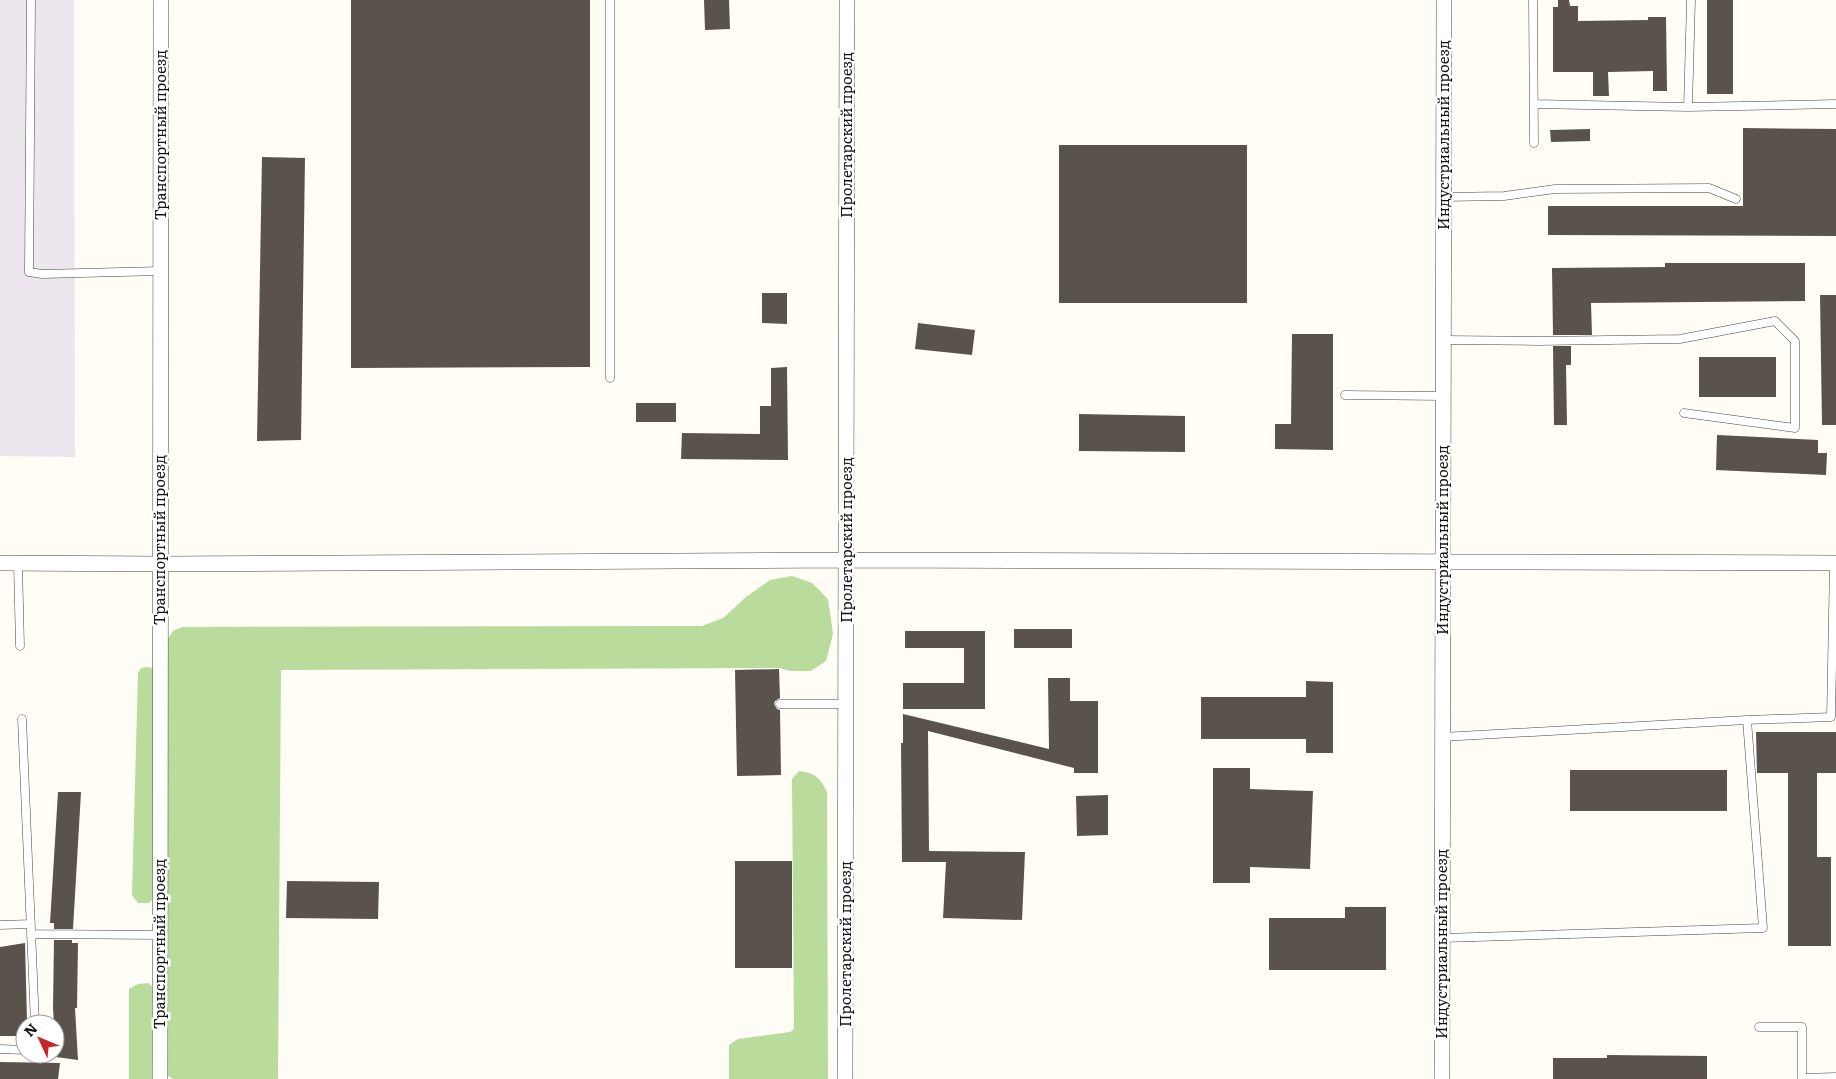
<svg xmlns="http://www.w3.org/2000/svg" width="1836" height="1079" font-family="Literata,serif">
	<rect width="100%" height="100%" fill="#fffdf5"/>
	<path fill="#eee6ef" d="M0,0H74L75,457L0,456Z"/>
	<path fill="#b9dc9c" d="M792,576L812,583L828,599L833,634L826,661L811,671H790L780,668L281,670L278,1079H173L168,1076L164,1067L168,639L173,631L182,627L702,626L723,618L746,597L770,580Z
		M147,667L152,668L156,674V896L149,903H138L132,895L138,673L141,668Z
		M799,771C815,773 820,777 827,792L828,1079H729V1045L738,1039L790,1032L794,1029L792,779Z
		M148,983L156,989V1079H129V989L138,984Z"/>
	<path fill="#5a524d" d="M351,0H590V367L351,368Z
		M704,0H729L730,29L705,30Z
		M1558,0H1569L1570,6H1578V21L1648,20V17H1666L1667,91H1653V71L1608,72L1609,96H1593V72H1553V7H1558Z
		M1707,0H1733V94H1707Z
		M1743,128L1836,129V236L1548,235V206H1743Z
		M1590,129V141L1551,142L1550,130Z
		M1059,145H1247V303H1059Z
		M262,157L305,158L301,440L257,441Z
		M1665,263H1805V301L1591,303L1592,335H1553L1552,268L1665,267Z
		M762,293H787V324L762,323Z
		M1820,295H1836V425H1822Z
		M918,323L975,330L972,355L915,349Z
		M1292,334H1333V450L1275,449V424H1291Z
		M1553,346H1571V365H1566L1567,425H1554Z
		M1699,357H1776V397H1699Z
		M787,367L788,460L681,459L682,433L760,434V406H771V368Z
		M636,403H676V422H636Z
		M1079,414L1185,416V452L1079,451Z
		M1717,435L1818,440V453H1827L1826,475L1716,470Z
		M1014,629H1072V648H1014Z
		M905,631H985V709H903V683H964V648H905Z
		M779,669L780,698L775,701L774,704L777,709L780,710L781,775L737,776L735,670Z
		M1048,678H1070V701H1098V773H1074V768L928,731L929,851L1025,852L1022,920L943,918L946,862H902L901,743H903V714L1049,749Z
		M1306,681L1333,682V753H1306V739H1201V697H1306Z
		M1756,732H1836V773H1817V857H1831V946H1788V773H1757Z
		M1213,768H1250V789L1313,791L1310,869L1250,867V883H1213Z
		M1570,770H1727V811H1570Z
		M58,792H81L73,929H54V923H50Z
		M1108,795V835L1077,836L1076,796Z
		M735,861H792V968H735Z
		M287,881L379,882L378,919L286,918Z
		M1345,907H1386V970H1269V918H1345Z
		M54,940H72V943H78L77,1008H75L78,1060L56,1057L53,1008Z
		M25,943L27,1021L21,1036H0V947Z
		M1607,1055L1707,1056V1079H1553V1058H1607Z
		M0,1062L60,1063L58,1079H0Z"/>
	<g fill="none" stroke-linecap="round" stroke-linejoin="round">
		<defs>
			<path id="lane" d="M31,0L29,272L42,274L161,271
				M1533,0L1534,143
				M1691,0L1688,107L1836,104
				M1534,104L1688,107
				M1443,197L1504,196L1555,189L1709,188L1736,199
				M1443,340L1538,341L1680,339L1775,321L1795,341V428L1684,413
				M610,378V0
				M1345,395L1443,396
				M18,564L20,646
				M780,704H846
				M22,719L35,1024
				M1747,720L1831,717L1834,563
				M0,925L31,924
				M31,934L160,935
				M1442,938L1763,928L1747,720L1442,737
				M1759,1027H1802V1078L1836,1077
				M0,1049L25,1050"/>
			<path id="street" d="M0,563L160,564L847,560L1836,563
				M160,1079L161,0
				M845,1079L847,0
				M1442,1079L1444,0"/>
		</defs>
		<use href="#lane" stroke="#444" stroke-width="9"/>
		<use href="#street" stroke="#444" stroke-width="16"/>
		<use href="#lane" stroke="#fff" stroke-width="8"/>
		<use href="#street" stroke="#fff" stroke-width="15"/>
	</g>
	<g text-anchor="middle" stroke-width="5" stroke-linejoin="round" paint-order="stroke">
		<g font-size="15" fill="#111" stroke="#fff">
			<text transform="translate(161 135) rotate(-90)" y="5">Транспортный проезд</text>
			<text transform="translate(847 135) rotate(-90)" y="5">Пролетарский проезд</text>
			<text transform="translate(1444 135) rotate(-90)" y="5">Индустриальный проезд</text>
			<text transform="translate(160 540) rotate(-90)" y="5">Транспортный проезд</text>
			<text transform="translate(847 540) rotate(-90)" y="5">Пролетарский проезд</text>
			<text transform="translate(1443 540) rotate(-90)" y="5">Индустриальный проезд</text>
			<text transform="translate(160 944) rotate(-90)" y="5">Транспортный проезд</text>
			<text transform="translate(846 944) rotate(-90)" y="5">Пролетарский проезд</text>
			<text transform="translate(1442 944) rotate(-90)" y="5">Индустриальный проезд</text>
		</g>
	</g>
	<g transform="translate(40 1039) rotate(314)"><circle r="24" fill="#ffffff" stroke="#a0a0a0"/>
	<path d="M0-4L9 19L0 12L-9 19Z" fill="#c4262e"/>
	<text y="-8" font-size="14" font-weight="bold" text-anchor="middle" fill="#111111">N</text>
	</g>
</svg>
